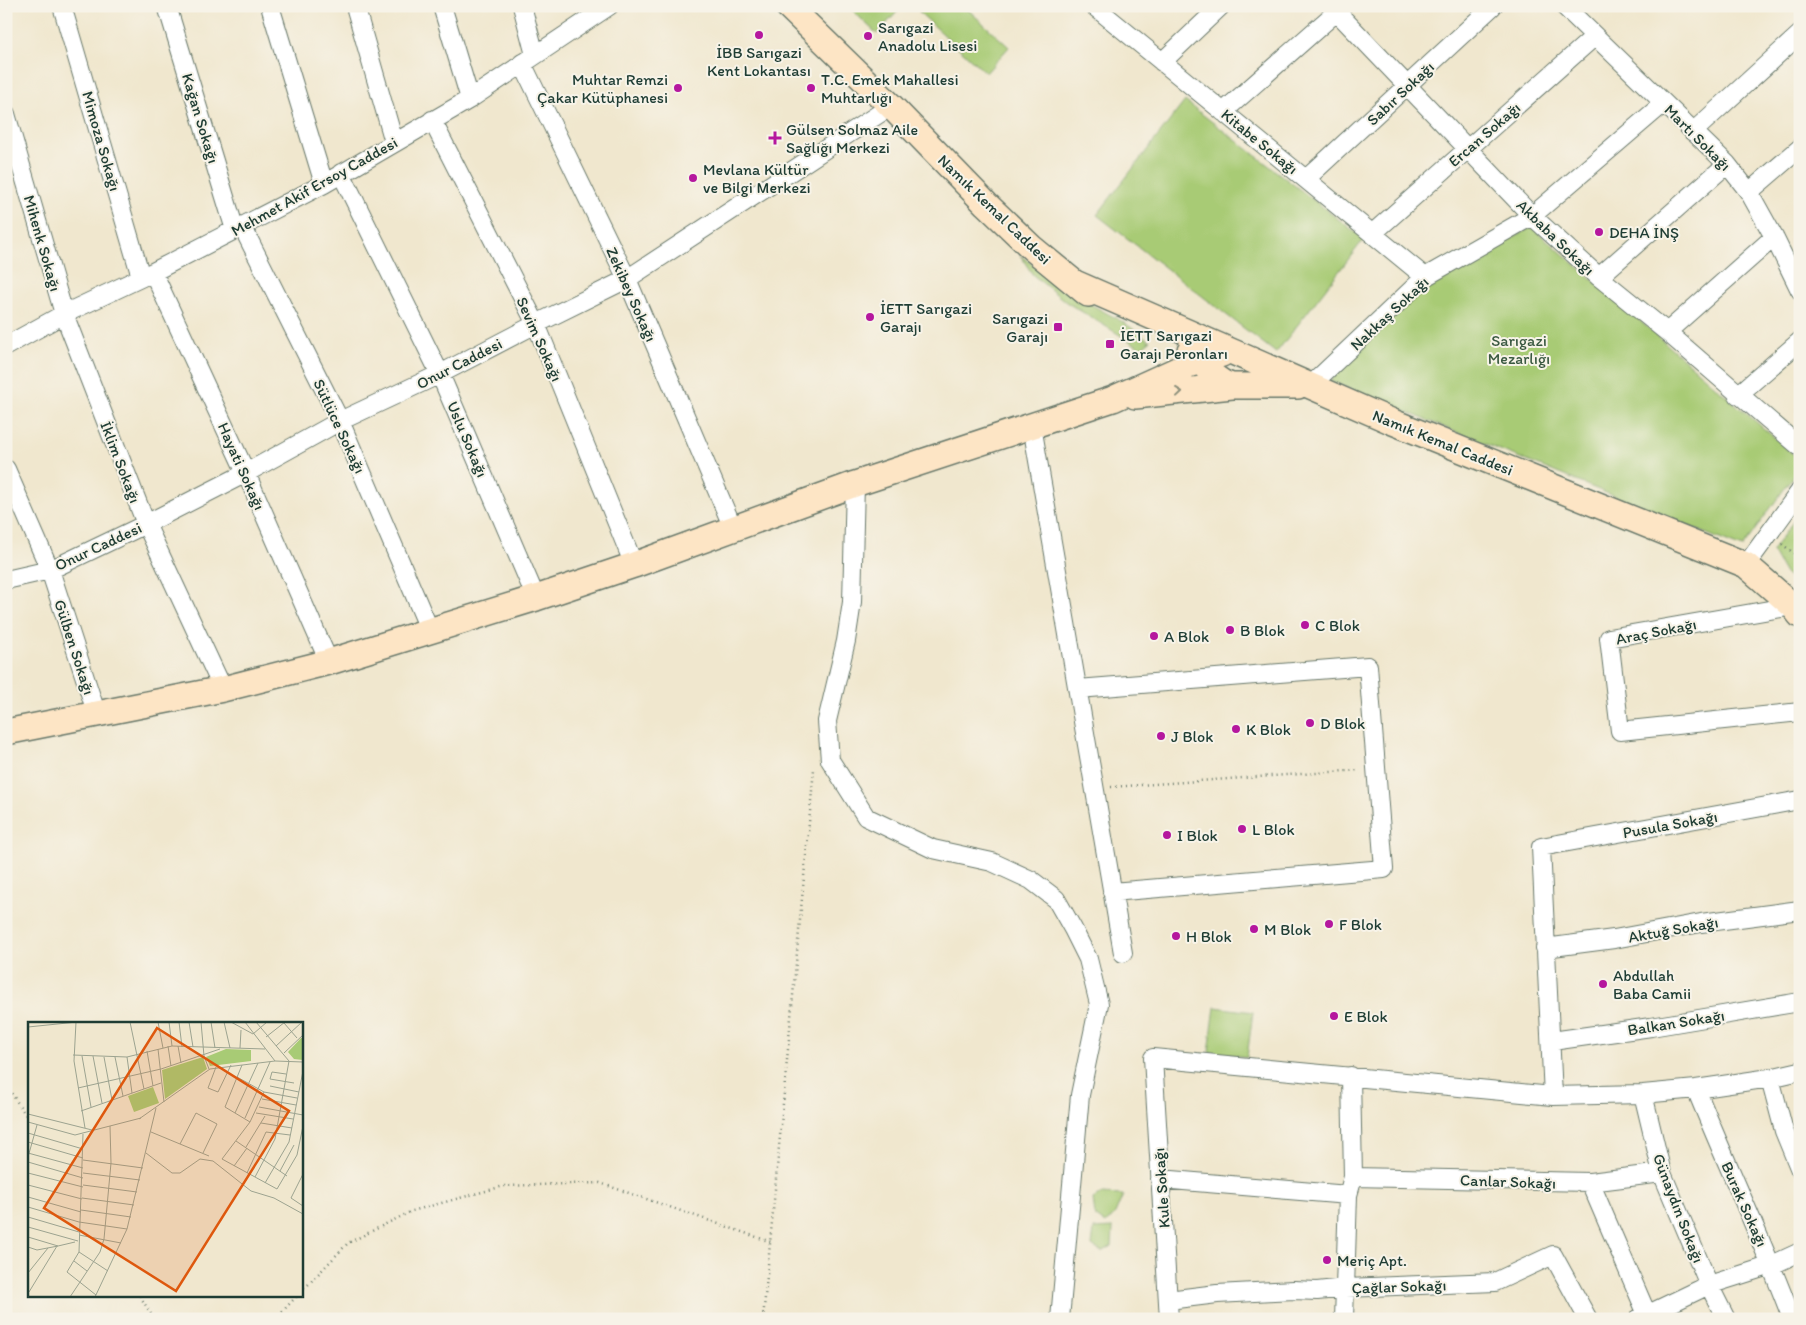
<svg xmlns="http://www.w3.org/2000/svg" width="1806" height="1325" font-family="Itim,sans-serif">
	<rect width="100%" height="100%" fill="#f7f3e8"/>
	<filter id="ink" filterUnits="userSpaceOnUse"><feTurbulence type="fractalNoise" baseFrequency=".02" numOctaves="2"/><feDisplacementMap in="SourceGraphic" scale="10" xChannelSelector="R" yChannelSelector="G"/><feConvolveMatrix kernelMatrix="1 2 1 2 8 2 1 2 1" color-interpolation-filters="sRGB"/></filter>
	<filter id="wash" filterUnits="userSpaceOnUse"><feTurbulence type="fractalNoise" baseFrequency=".0096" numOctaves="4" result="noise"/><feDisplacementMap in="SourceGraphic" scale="20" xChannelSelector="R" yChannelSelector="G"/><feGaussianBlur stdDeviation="1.12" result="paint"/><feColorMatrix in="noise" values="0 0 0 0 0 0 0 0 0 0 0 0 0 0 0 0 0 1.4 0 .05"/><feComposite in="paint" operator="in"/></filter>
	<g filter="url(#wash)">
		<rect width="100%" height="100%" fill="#f0e7ce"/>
		<path fill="#a8cb75" stroke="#648454" d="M848,6H893L898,11L877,34Z
			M925,6H964L1009,47L986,73L919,12Z
			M1185,101L1364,239L1276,353L1097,215Z
			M1532,227L1800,460V467L1742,548L1330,381L1427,284Z
			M1020,255L1072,294L1123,322L1150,341L1141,348L1066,302L1033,275Z
			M1800,512V587L1785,574L1772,551Z
			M1215,1007L1253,1012L1247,1057L1209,1052Z
			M1101,1194L1123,1195L1115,1214L1106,1224L1095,1216L1093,1199Z
			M1113,1228L1112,1246L1102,1252L1092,1246L1094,1229Z"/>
	</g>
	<g filter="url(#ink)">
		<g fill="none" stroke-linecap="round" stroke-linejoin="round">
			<defs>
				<path id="street" d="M62,6L141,277
					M167,6L235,230
					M270,6L324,184
					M355,6L394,142
					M442,6L470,99
					M522,6L535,55
					M1094,6L1425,277
					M1331,6L1532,216L1599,277L1667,332L1800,447
					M1564,6L1727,164L1749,192L1774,237L1800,290
					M1162,62L1221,6
					M522,63L627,279L733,528
					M1223,112L1343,6
					M6,114L64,314L146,524L223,689
					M432,120L536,324L634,565
					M1693,132L1800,34
					M341,173L440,374L536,598
					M1306,179L1493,6
					M1749,192L1800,148
					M242,226L340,421L430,631
					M1373,233L1595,36
					M153,272L246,473L329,662
					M1599,277L1727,164
					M1667,332L1774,237
					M6,346L64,314L153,272L324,184L470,99L609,6
					M1310,386L1425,277L1532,216L1664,103
					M1738,395L1800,341
					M1032,426L1123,953
					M6,469L50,570L97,715
					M855,484L852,602L846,641L827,721L830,760L866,817L933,849L992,862L1031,880L1056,899L1073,929L1088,959L1099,1004L1080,1095L1060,1319
					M1746,565L1800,491
					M6,580L50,570L146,524L246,473L340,421L440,374L536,324L627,279L891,106
					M1793,606L1609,638L1620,731L1800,712
					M1078,689L1368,666L1384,869L1112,892
					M1545,948L1614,939L1701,923L1800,910
					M1552,1041L1651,1027L1800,1002
					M1770,1078L1784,1131L1800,1170
					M1696,1089C1727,1166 1763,1241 1792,1319
					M1643,1094L1662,1173L1709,1285L1726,1319
					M1553,1096L1541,847L1800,800
					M1353,1177L1590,1182L1662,1173
					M1160,1179L1348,1195
					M1590,1182L1649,1319
					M1168,1300L1217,1294L1294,1290L1317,1291L1346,1288L1495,1282L1553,1255L1588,1319
					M1169,1319L1153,1058L1553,1096L1643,1094L1696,1089L1770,1078L1800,1071
					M1344,1319L1348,1195L1353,1177L1351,1076
					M1638,1319L1709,1285L1772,1265L1800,1252"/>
				<path id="secondary" d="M788,6L891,106L986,204L1032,248L1088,294
					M1075,283L1393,422L1746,565L1793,606L1800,615
					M1190,350C1205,362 1212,382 1232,386H1298
					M1135,396L1232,386
					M6,732L223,689L329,662L536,598L634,565L855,484L1113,399L1188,365L1222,354"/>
			</defs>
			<use href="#street" stroke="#68786a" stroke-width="20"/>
			<use href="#secondary" stroke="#68786a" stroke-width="28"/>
			<path stroke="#68786a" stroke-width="2.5" stroke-dasharray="1 4" stroke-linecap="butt" d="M1782,544L1800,558
				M1111,787L1360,770
				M6,1085L29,1120
				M301,1292L348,1243L412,1211L504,1186L600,1183L771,1242
				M140,1296L154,1319
				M275,1319L297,1296
				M763,1319L814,769L816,768"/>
			<use href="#street" stroke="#fff" stroke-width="18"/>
			<use href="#secondary" stroke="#fde5c5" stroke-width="25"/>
		</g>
		<defs><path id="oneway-chevron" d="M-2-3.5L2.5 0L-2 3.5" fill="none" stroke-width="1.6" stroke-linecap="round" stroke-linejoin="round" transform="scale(1.25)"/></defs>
		<use stroke="#8e917c" href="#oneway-chevron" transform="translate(1179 392) rotate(-6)"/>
	</g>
	<g fill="#b5179e" stroke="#f7f3e8" stroke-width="2">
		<circle cx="759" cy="35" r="5"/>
		<circle cx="868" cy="36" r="5"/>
		<circle cx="678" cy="88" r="5"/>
		<circle cx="811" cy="88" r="5"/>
		<path d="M772.5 130.5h5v5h5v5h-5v5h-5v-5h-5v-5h5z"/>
		<circle cx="693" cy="178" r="5"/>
		<circle cx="1599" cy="232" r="5"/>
		<circle cx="870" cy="317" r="5"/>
		<rect x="1053" y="322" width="10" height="10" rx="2.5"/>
		<rect x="1105" y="339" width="10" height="10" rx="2.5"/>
		<circle cx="1305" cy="625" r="5"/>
		<circle cx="1230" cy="630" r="5"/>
		<circle cx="1154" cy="636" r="5"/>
		<circle cx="1310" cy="723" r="5"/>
		<circle cx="1236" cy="729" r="5"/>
		<circle cx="1161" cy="736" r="5"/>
		<circle cx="1242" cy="829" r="5"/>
		<circle cx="1167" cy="835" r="5"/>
		<circle cx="1329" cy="924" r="5"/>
		<circle cx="1254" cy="929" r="5"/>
		<circle cx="1176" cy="936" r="5"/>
		<circle cx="1603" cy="984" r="5"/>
		<circle cx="1334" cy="1016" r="5"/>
		<circle cx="1327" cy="1260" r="5"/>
	</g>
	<g text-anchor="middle" stroke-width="4" stroke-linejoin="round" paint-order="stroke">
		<g font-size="16" fill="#1f3d34" stroke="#f7f3e8" text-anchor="start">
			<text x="878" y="33">Sarıgazi<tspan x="878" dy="18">Anadolu Lisesi</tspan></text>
			<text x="759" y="58" text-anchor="middle">İBB Sarıgazi<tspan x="759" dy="18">Kent Lokantası</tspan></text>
			<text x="668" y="85" text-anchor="end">Muhtar Remzi<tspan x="668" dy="18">Çakar Kütüphanesi</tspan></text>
			<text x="821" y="85">T.C. Emek Mahallesi<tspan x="821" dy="18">Muhtarlığı</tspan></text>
			<text x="786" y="135">Gülsen Solmaz Aile<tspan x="786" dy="18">Sağlığı Merkezi</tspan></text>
			<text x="703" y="175">Mevlana Kültür<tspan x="703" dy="18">ve Bilgi Merkezi</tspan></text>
			<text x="1609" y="238">DEHA İNŞ</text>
			<text x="880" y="314">İETT Sarıgazi<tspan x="880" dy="18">Garajı</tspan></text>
			<text x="1048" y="324" text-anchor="end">Sarıgazi<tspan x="1048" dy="18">Garajı</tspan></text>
			<text x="1120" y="341">İETT Sarıgazi<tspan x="1120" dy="18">Garajı Peronları</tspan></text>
			<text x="1315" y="631">C Blok</text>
			<text x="1240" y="636">B Blok</text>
			<text x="1164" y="642">A Blok</text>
			<text x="1320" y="729">D Blok</text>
			<text x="1246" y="735">K Blok</text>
			<text x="1171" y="742">J Blok</text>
			<text x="1252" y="835">L Blok</text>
			<text x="1177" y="841">I Blok</text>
			<text x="1339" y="930">F Blok</text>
			<text x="1264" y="935">M Blok</text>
			<text x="1186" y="942">H Blok</text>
			<text x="1613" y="981">Abdullah<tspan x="1613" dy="18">Baba Camii</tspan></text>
			<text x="1344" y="1022">E Blok</text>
			<text x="1337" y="1266">Meriç Apt.</text>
		</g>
		<g font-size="16" fill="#1f3d34" stroke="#f7f3e8">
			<text transform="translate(1400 93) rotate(-43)" y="6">Sabır Sokağı</text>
			<text transform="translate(201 118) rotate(73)" y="6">Kağan Sokağı</text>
			<text transform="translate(1484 134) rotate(-41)" y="6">Ercan Sokağı</text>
			<text transform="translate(1698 137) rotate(45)" y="6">Martı Sokağı</text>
			<text transform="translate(102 141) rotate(74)" y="6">Mimoza Sokağı</text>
			<text transform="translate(1260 141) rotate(39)" y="6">Kitabe Sokağı</text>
			<text transform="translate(314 186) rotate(-29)" y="6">Mehmet Akif Ersoy Caddesi</text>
			<text transform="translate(995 209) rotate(44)" y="6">Namık Kemal Caddesi</text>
			<text transform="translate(1556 237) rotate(44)" y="6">Akbaba Sokağı</text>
			<text transform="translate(43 243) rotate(74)" y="6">Mihenk Sokağı</text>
			<text transform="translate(632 294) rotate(66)" y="6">Zekibey Sokağı</text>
			<text transform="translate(1389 313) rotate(-43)" y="6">Nakkaş Sokağı</text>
			<text transform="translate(540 339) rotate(66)" y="6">Sevim Sokağı</text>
			<text transform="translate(459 363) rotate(-27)" y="6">Onur Caddesi</text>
			<text transform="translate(340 426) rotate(65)" y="6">Sütlüce Sokağı</text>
			<text transform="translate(468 439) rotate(67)" y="6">Uslu Sokağı</text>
			<text transform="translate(1443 442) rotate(22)" y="6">Namık Kemal Caddesi</text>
			<text transform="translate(121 462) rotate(69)" y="6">İklim Sokağı</text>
			<text transform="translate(242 466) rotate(66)" y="6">Hayati Sokağı</text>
			<text transform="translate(98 546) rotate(-25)" y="6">Onur Caddesi</text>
			<text transform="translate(1656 631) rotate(-11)" y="6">Araç Sokağı</text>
			<text transform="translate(75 647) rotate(72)" y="6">Gülben Sokağı</text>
			<text transform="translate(1670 824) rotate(-10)" y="6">Pusula Sokağı</text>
			<text transform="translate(1673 929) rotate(-10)" y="6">Aktuğ Sokağı</text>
			<text transform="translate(1676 1022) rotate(-9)" y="6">Balkan Sokağı</text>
			<text transform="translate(1508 1181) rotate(2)" y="6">Canlar Sokağı</text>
			<text transform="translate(1161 1188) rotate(-94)" y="6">Kule Sokağı</text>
			<text transform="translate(1745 1204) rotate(66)" y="6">Burak Sokağı</text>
			<text transform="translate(1679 1208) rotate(69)" y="6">Günaydın Sokağı</text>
			<text transform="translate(1399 1286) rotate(-2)" y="6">Çağlar Sokağı</text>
		</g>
		<g font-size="16" fill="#3a5941" stroke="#f7f3e8">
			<text x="1519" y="346">Sarıgazi<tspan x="1519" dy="18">Mezarlığı</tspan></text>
		</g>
	</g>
	<g transform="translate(28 1022)">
		<rect width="275" height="275" fill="#f0e7ce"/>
		<path d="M273,16H275V38L266,37L260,30ZM198,27L223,28V39L182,44L178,35ZM175,35L179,47L137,77L134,48ZM125,65L131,81L106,90L100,74Z" fill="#a8cb75"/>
		<path fill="none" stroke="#9ca390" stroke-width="1" d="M48,0L46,39L57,106M102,0L116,67M130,0L135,26M141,0L144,24M151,0L154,25M161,0L165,25M173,0L176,34L181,47M183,0L187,26M196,0L202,26M203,0L225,12L239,0M217,0L247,39M256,1L269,16M0,5L49,0M238,15L257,0M140,24L143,44M150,24L153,41M248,24L274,0M212,26L213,8M130,27L136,80M119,29L125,64M256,31L275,13M45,33L99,35L144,24L237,27M54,34L63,85M65,34L74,81M76,35L84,78M87,35L95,74M99,35L104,71M214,43L197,85L222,100M188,45L180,66L190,70L203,43M258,52L244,50L242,57L266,61M209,55L236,70L269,76M242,64L271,70M50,66L133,47L192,27M236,70L222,100L194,137L249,167L269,133L275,104M234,77L268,83M231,85L275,93M53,89L133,61M207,91L230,41M228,91L265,97M0,92L64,108M217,96L242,40M111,97L182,47L247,39L275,40M0,100L47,113L113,96M233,101L264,106M123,110L181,134M0,111L55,127M55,112L51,230L39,250L68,273M208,119L259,154M0,120L55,136M152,122L168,91L189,102L175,131M218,125L237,94M0,131L55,146M118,131L144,151H152L172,137L185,139L223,169L246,176L275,192M0,135L9,103M55,138L115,146M0,140L55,156M206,144L219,126M252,149L266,123M0,151L55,165M55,151L112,158M219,151L238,110L262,113M275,152L263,176L275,184M227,155L247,117L261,39L228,0M237,161L261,120L275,49M0,163L54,177M55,163L109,170M0,175L53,190M54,176L106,183M0,185L51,200L99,207M53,188L103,195M0,195L51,210M0,205L50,219M51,213L93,221M0,215L30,224L47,220M0,225L9,228L30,224M51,230L80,249M46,239L59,249M0,251L20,226M1,270L29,224M42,275L72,230L76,217L83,141L82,104M67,275L99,207L128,86"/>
		<path fill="#de580e" fill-opacity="0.15" stroke="#de580e" stroke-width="2.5" d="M129,6L261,89L148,269L16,186Z"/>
		<rect width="275" height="275" fill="none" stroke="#1f3d34" stroke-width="2.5"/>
	</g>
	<rect width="1806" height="1325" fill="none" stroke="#f7f3e8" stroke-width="25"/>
</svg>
